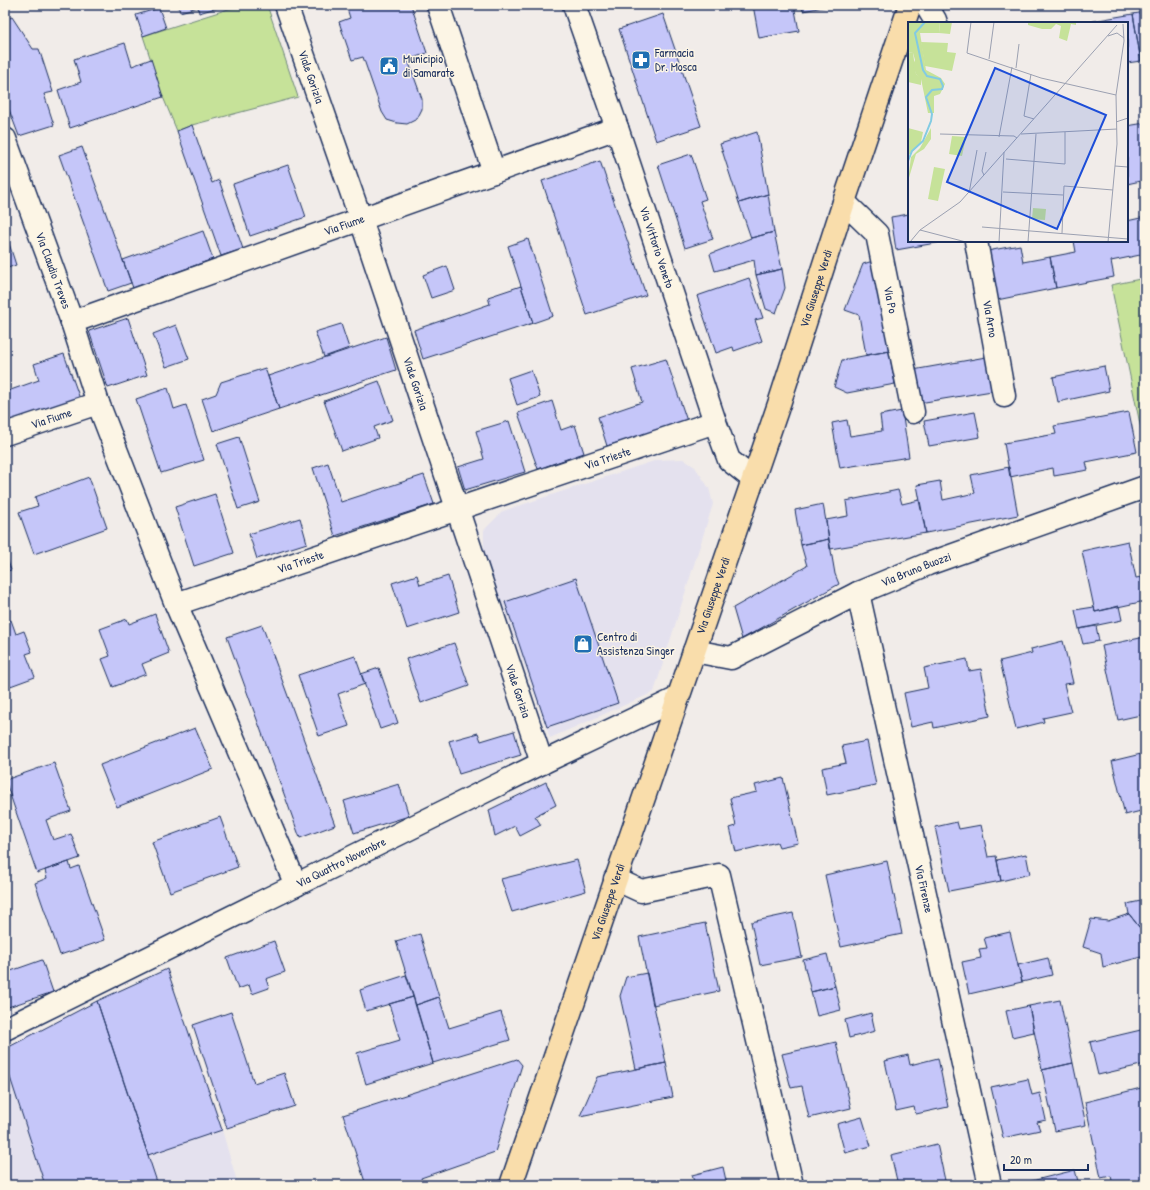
<svg xmlns="http://www.w3.org/2000/svg" width="1150" height="1190" font-family="'Patrick Hand',sans-serif">
	<rect width="100%" height="100%" fill="#f1ece9"/>
	<filter id="ink" filterUnits="userSpaceOnUse"><feTurbulence type="fractalNoise" baseFrequency=".025" numOctaves="2"/><feDisplacementMap in="SourceGraphic" scale="8" xChannelSelector="R" yChannelSelector="G"/><feConvolveMatrix kernelMatrix="1 2 1 2 8 2 1 2 1" color-interpolation-filters="sRGB"/></filter>
	<g filter="url(#ink)">
		<path fill="#e4e1ee" d="M683,459L695,467L709,488L713,504L654,692L550,738L484,552V530L503,511L657,460Z
			M167,969L222,1130L238,1185H5V1049L97,1001Z"/>
		<path fill="#c6e299" stroke="#70887c" d="M241,5H267L298,97L192,125L177,131L163,97L143,36Z
			M1145,278V448L1111,285Z"/>
		<path fill="#c5c6f9" stroke="#1b2f5e" d="M178,5H226L199,13L198,7L180,12Z
			M346,5H411L427,53L408,60L422,99V109L417,119L407,124L397,123L387,120L382,112L363,57L352,60L339,22L350,18Z
			M753,5H794L799,31L759,38Z
			M802,5H833L803,11Z
			M159,8L166,28L143,36L136,15Z
			M1145,12V60L1141,61L1133,14Z
			M663,14L701,126L656,141L619,29Z
			M1133,14L1141,61L1127,63V23H1093V21Z
			M12,17L33,49H39L53,92L44,94L54,125L19,136L5,99V20Z
			M125,43L132,66L151,59L163,97L70,128L58,90L81,82L74,59Z
			M1145,123V180L1127,184V126Z
			M192,125L212,183L219,180L243,249L221,256L177,131Z
			M757,132L768,194L739,203L720,144Z
			M82,147L131,283L108,291L59,155Z
			M691,154L706,199L700,201L713,239L685,248L658,165Z
			M600,161L646,295L587,315L542,181Z
			M288,165L306,217L250,236L233,184Z
			M768,194L774,232L751,238L739,203Z
			M909,214V241H947L896,250L891,217Z
			M1145,217V254L1111,261L1114,277L1056,288L1050,257L1076,252L1074,241H1127V221Z
			M5,231L16,265L5,269Z
			M203,231L213,259L133,288L123,260Z
			M774,232L782,269L756,275L754,260L715,271L710,254L751,238Z
			M528,239L553,316L533,323L508,246Z
			M1020,245L1023,262L1050,257L1056,288L997,300L987,251Z
			M873,261L889,351L866,355L859,315L845,310L863,264Z
			M447,266L455,290L431,298L423,275Z
			M782,269L785,288L776,313L766,309L756,275Z
			M749,278L763,318L755,320L762,341L734,351L733,347L716,353L697,296Z
			M521,286L533,323L423,359L414,330L490,304L488,297Z
			M128,318L147,375L108,388L89,331Z
			M341,324L349,348L324,357L315,332Z
			M176,325L189,359L166,367L153,334Z
			M386,337L396,370L279,409L268,376Z
			M889,351L895,384L847,393L834,387L842,360Z
			M64,354L80,399L5,425V392L39,380L34,364Z
			M986,357L992,391L919,403L913,370Z
			M666,359L687,421L607,446L598,417L642,402L632,369Z
			M1104,366L1109,391L1058,402L1053,377Z
			M265,368L279,409L213,431L202,399L216,394L221,382Z
			M531,370L540,397L517,405L508,378Z
			M379,381L393,420L374,427L378,438L342,451L324,401Z
			M168,388L174,409L186,405L204,460L161,473L136,399Z
			M552,401L561,430L575,425L584,453L538,469L518,413Z
			M902,411L909,457L840,468L832,423L847,420L850,436L882,431L880,415Z
			M975,412L980,437L929,446L924,421Z
			M1129,412L1137,452L1086,462L1088,470L1054,476L1053,468L1010,477L1004,443L1056,434L1054,426Z
			M509,421L525,472L465,490L458,467L484,459L476,431Z
			M239,437L260,502L238,509L217,444Z
			M328,463L341,502L424,475L434,504L335,536L313,468Z
			M1009,467L1018,515L926,533L917,485L940,481L943,500L975,493L971,475Z
			M89,477L107,528L34,554L19,512L38,506L35,497Z
			M898,490L902,504L919,500L926,533L830,549L826,520L848,516L846,501Z
			M215,494L234,553L194,566L175,507Z
			M823,504L829,539L801,545L795,510Z
			M300,518L307,543L257,559L249,534Z
			M829,539L835,574L839,584L742,639L733,608L807,566L801,545Z
			M1128,541L1136,578L1141,577L1145,593V601L1095,612L1082,551Z
			M5,553L11,570L5,572Z
			M417,575L420,585L448,576L459,612L407,629L392,583Z
			M576,578L618,703L547,727L505,602Z
			M1119,606L1122,620L1079,629L1075,610L1094,607L1095,612Z
			M155,614L169,653L142,664L146,674L113,687L102,659L110,656L100,629L127,619L129,624Z
			M11,620L16,634L24,631L32,652L26,654L35,677L5,688V622Z
			M262,625L335,825L300,838L227,637Z
			M1096,626L1099,641L1083,644L1079,629Z
			M1145,637V714L1118,720L1102,646Z
			M1063,641L1073,683L1064,684L1071,712L1043,718L1044,722L1016,729L1000,661L1032,653L1031,649Z
			M454,643L469,686L421,703L406,659Z
			M355,656L365,684L338,694L349,726L319,736L298,675Z
			M967,659L969,671L981,669L990,716L934,728L933,722L911,727L904,693L928,688L924,668Z
			M379,668L398,723L380,729L361,674Z
			M195,728L213,769L117,807L100,765Z
			M514,731L521,755L459,774L449,741L478,733L481,741Z
			M867,741L876,785L827,795L822,768L846,763L842,746Z
			M1145,753V810L1125,815L1112,761Z
			M54,763L71,811L46,820L53,840L71,834L80,858L37,873L5,780Z
			M783,778L798,843L779,847L777,842L736,852L730,828L736,826L730,798L757,792L755,785Z
			M546,782L556,805L535,816L541,825L520,836L515,826L495,836L489,810Z
			M399,784L409,816L354,833L344,801Z
			M220,817L238,867L170,892L152,842Z
			M957,822L959,829L981,825L988,857L996,856L1001,881L949,891L935,827Z
			M1026,854L1030,874L1001,881L997,860Z
			M577,860L586,891L512,912L501,879Z
			M887,861L902,934L841,947L825,875Z
			M69,862L71,869L79,866L105,940L60,955L35,883L47,878L45,870Z
			M1145,900V927L1140,928L1129,914L1127,904Z
			M793,913L802,957L760,965L751,922Z
			M1129,914L1140,928L1145,927V956L1103,967L1101,953L1083,947L1091,919L1108,921Z
			M705,923L719,991L653,1005L639,937Z
			M1010,932L1022,982L969,994L962,962L981,958L979,949L987,948L984,938Z
			M420,934L439,997L416,1005L396,941Z
			M274,941L285,972L266,979L269,988L252,994L249,985L238,989L227,958Z
			M827,954L835,986L811,992L803,960Z
			M1048,958L1052,975L1022,982L1018,965Z
			M42,960L53,992L5,1008V973Z
			M167,969L222,1130L148,1155L97,1001Z
			M647,973L666,1063L636,1069L620,996L626,977Z
			M406,975L413,997L366,1011L360,990Z
			M835,986L841,1010L817,1016L811,992Z
			M413,997L433,1063L366,1084L357,1053L400,1040L389,1004Z
			M439,997L449,1028L501,1012L510,1040L433,1063L416,1005Z
			M1060,1000L1073,1063L1042,1070L1029,1006Z
			M97,1001L148,1155L158,1185H45L5,1062V1049Z
			M1029,1006L1034,1032L1012,1037L1006,1011Z
			M231,1012L254,1083L284,1073L295,1106L227,1128L193,1025Z
			M871,1013L875,1031L849,1038L845,1020Z
			M1145,1029V1064L1098,1075L1090,1042Z
			M836,1042L851,1108L809,1118L802,1086L791,1088L782,1054Z
			M908,1055L910,1065L938,1058L948,1107L916,1114L914,1107L896,1111L885,1061Z
			M517,1059L522,1065L495,1152L421,1178L423,1185H366L343,1115Z
			M666,1063L673,1097L580,1116L597,1077Z
			M1073,1063L1086,1125L1055,1131L1042,1070Z
			M1028,1079L1032,1095L1040,1093L1046,1120L1037,1122L1040,1130L1003,1138L991,1087Z
			M1145,1087V1185H1113L1111,1176L1101,1178L1085,1102Z
			M862,1117L871,1146L845,1153L837,1124Z
			M937,1144L946,1185H898L891,1155Z
			M723,1167L727,1185H695L692,1175Z
			M1075,1170L1079,1185H1020V1184Z
			M197,1181L198,1185H183Z
			M874,1181L875,1185H860Z"/>
		<g fill="none" stroke-linecap="round" stroke-linejoin="round">
			<defs>
				<g id="minor">
					<path id="s1" d="M286,5L361,220L542,763"/>
					<path d="M438,5L494,172"/>
					<path id="s2" d="M574,5L617,128L715,422L729,460L753,479"/>
					<path d="M926,5L935,20L936,23"/>
					<path id="s3" d="M5,139L72,322L98,403L176,604"/>
					<path id="s4" d="M844,202L877,234L913,412"/>
					<path id="s5" d="M976,241L1004,396"/>
					<path id="s6" d="M72,322L617,128"/>
					<path id="s7" d="M5,434L98,403"/>
					<path id="s8" d="M858,593L990,1185"/>
					<path id="s9" d="M694,651L731,658L858,593L928,564L1145,487"/>
					<path d="M615,879L641,891L719,875L792,1185"/>
					<path id="s10" d="M296,885L176,604L715,422"/>
					<path id="s11" d="M5,1029L542,763L678,698"/>
				</g>
				<g id="major">
					<path id="s12" d="M511,1185L780,401L844,202L910,5"/>
				</g>
			</defs>
			<use href="#minor" stroke="#1b2f5e" stroke-width="25"/>
			<use href="#major" stroke="#1b2f5e" stroke-width="25"/>
			<use href="#minor" stroke="#fcf5e5" stroke-width="22"/>
			<use href="#major" stroke="#f9ddab" stroke-width="22"/>
		</g>
	</g>
	<defs>
		<symbol id="pharmacy-square" viewBox="-11 -11 22 22"><rect x="-9" y="-9" width="18" height="18" rx="4" fill="#1f6fb2" stroke="#fcf5e5"/><path d="M-2-6h4v4h4v4h-4v4h-4v-4h-4v-4h4Z" fill="#fff"/></symbol>
		<symbol id="civic-square" viewBox="-11 -11 22 22"><rect x="-9" y="-9" width="18" height="18" rx="4" fill="#1f6fb2" stroke="#fcf5e5"/><path d="M-.6-6.5H3V-4.5H.6V-3L4-1V1h2V6H-6V1h2V-1L-.6-3ZM-1.2 2.5V6h2.4V2.5Z" fill="#fff"/></symbol>
		<symbol id="shop-square" viewBox="-11 -11 22 22"><rect x="-9" y="-9" width="18" height="18" rx="4" fill="#1f6fb2" stroke="#fcf5e5"/><path d="M-5-2.5h2.3a2.7 3.5 0 0 1 5.4 0H5L5.5 6h-11ZM-1.5-2.5h3a1.5 2.3 0 0 0-3 0Z" fill="#fff"/></symbol>
	</defs>
	<g fill-rule="evenodd">
		<use href="#pharmacy-square" x="630" y="49" width="22" height="22"/>
		<use href="#civic-square" x="378" y="55" width="22" height="22"/>
		<use href="#shop-square" x="572" y="633" width="22" height="22"/>
	</g>
	<g text-anchor="middle" stroke-width="3" stroke-linejoin="round" paint-order="stroke">
		<g font-size="12" fill="#1b2f5e" stroke="#fcf5e5" text-anchor="start">
			<text x="655" y="57">Farmacia<tspan x="655" dy="14">Dr. Mosca</tspan></text>
			<text x="403" y="63">Municipio<tspan x="403" dy="14">di Samarate</tspan></text>
			<text x="597" y="641">Centro di<tspan x="597" dy="14">Assistenza Singer</tspan></text>
		</g>
		<g font-size="12" fill="#1b2f5e" stroke="#fcf5e5">
			<text dy="4" stroke="none"><textPath href="#s1" startOffset="76">Viale Gorizia</textPath></text>
			<text dy="4" stroke="none"><textPath href="#s6" startOffset="289">Via Fiume</textPath></text>
			<text dy="4" stroke="none"><textPath href="#s2" startOffset="256">Via Vittorio Veneto</textPath></text>
			<text dy="4" stroke="none"><textPath href="#s3" startOffset="140">Via Claudio Treves</textPath></text>
			<text dy="4" stroke="none"><textPath href="#s12" startOffset="947">Via Giuseppe Verdi</textPath></text>
			<text dy="4" stroke="none"><textPath href="#s4" startOffset="113">Via Po</textPath></text>
			<text dy="4" stroke="none"><textPath href="#s5" startOffset="79">Via Arno</textPath></text>
			<text dy="4" stroke="none"><textPath href="#s1" startOffset="400">Viale Gorizia</textPath></text>
			<text dy="4" stroke="none"><textPath href="#s7" startOffset="49">Via Fiume</textPath></text>
			<text dy="4" stroke="none"><textPath href="#s10" startOffset="761">Via Trieste</textPath></text>
			<text dy="4" stroke="none"><textPath href="#s10" startOffset="437">Via Trieste</textPath></text>
			<text dy="4" stroke="none"><textPath href="#s9" startOffset="243">Via Bruno Buozzi</textPath></text>
			<text dy="4" stroke="none"><textPath href="#s12" startOffset="623">Via Giuseppe Verdi</textPath></text>
			<text dy="4" stroke="none"><textPath href="#s1" startOffset="724">Viale Gorizia</textPath></text>
			<text dy="4" stroke="none"><textPath href="#s11" startOffset="375">Via Quattro Novembre</textPath></text>
			<text dy="4" stroke="none"><textPath href="#s8" startOffset="303">Via Firenze</textPath></text>
			<text dy="4" stroke="none"><textPath href="#s12" startOffset="299">Via Giuseppe Verdi</textPath></text>
		</g>
	</g>
	<g transform="translate(908 22)">
		<rect width="220" height="220" fill="#f1ece9"/>
		<path d="M32,0H44L42,12L31,11ZM120,0H168V3L163,2L159,19L151,16L153,4L148,2L143,7H134L120,3ZM13,20L40,21L39,30L48,31L44,49L17,44ZM0,30L5,31L8,52L13,56V63L0,60ZM23,106V117L16,127L8,132L0,159L3,135L12,126ZM44,114L58,115L54,134L41,132ZM26,145L37,147L30,179L20,177ZM125,186L138,187L137,198L124,197Z" fill="#c6e299"/>
		<path d="M0,0H32L31,11H12L18,48L33,56L37,62L32,72L26,74V91H20L13,57L8,52L5,43L7,38L5,31L0,30ZM0,106L15,110L13,120L0,134Z" fill="#c6e299"/>
		<path fill="none" stroke="#82cbe3" stroke-width="2" d="M0,139L4,129L15,119L23,99L24,92L18,75L24,68L34,67L35,64L32,57L19,54L15,48L7,11L17,0"/>
		<path fill="none" stroke="#9ba0b1" stroke-width="1" d="M63,0L59,31L133,56L208,73M200,14L209,11L216,16M81,37L86,0M108,46L111,22M123,52L116,94L126,97M208,100L220,96M32,112L106,114L109,116M113,112L209,107M91,115L104,45M98,137L157,142V110M207,144L220,145M76,153L74,149L78,130M95,170L155,173M61,171L69,128M74,205L220,217M12,208L58,220M154,211L156,164L205,168M2,220L12,208L52,180L209,3M91,220L96,130M120,220L128,112M200,220L209,122L208,73L216,19L215,2"/>
		<path fill="#1d4ed8" fill-opacity="0.15" stroke="#1d4ed8" stroke-width="2" d="M87,46L198,93L149,207L39,160Z"/>
		<rect width="220" height="220" fill="none" stroke="#1b2f5e" stroke-width="2"/>
	</g>
	<rect width="1150" height="1190" fill="none" stroke="#fcf5e5" stroke-width="20"/>
	<rect x="10" y="10" width="1130" height="1170" fill="none" stroke="#1b2f5e" stroke-width="1.5" filter="url(#ink)"/>
	<path d="M1004 1164v6h84v-6" fill="none" stroke="#1b2f5e" stroke-width="2"/>
	<text x="1010" y="1164" font-size="12" fill="#1b2f5e" stroke="#fcf5e5" stroke-width="3" paint-order="stroke">20 m</text>
</svg>
